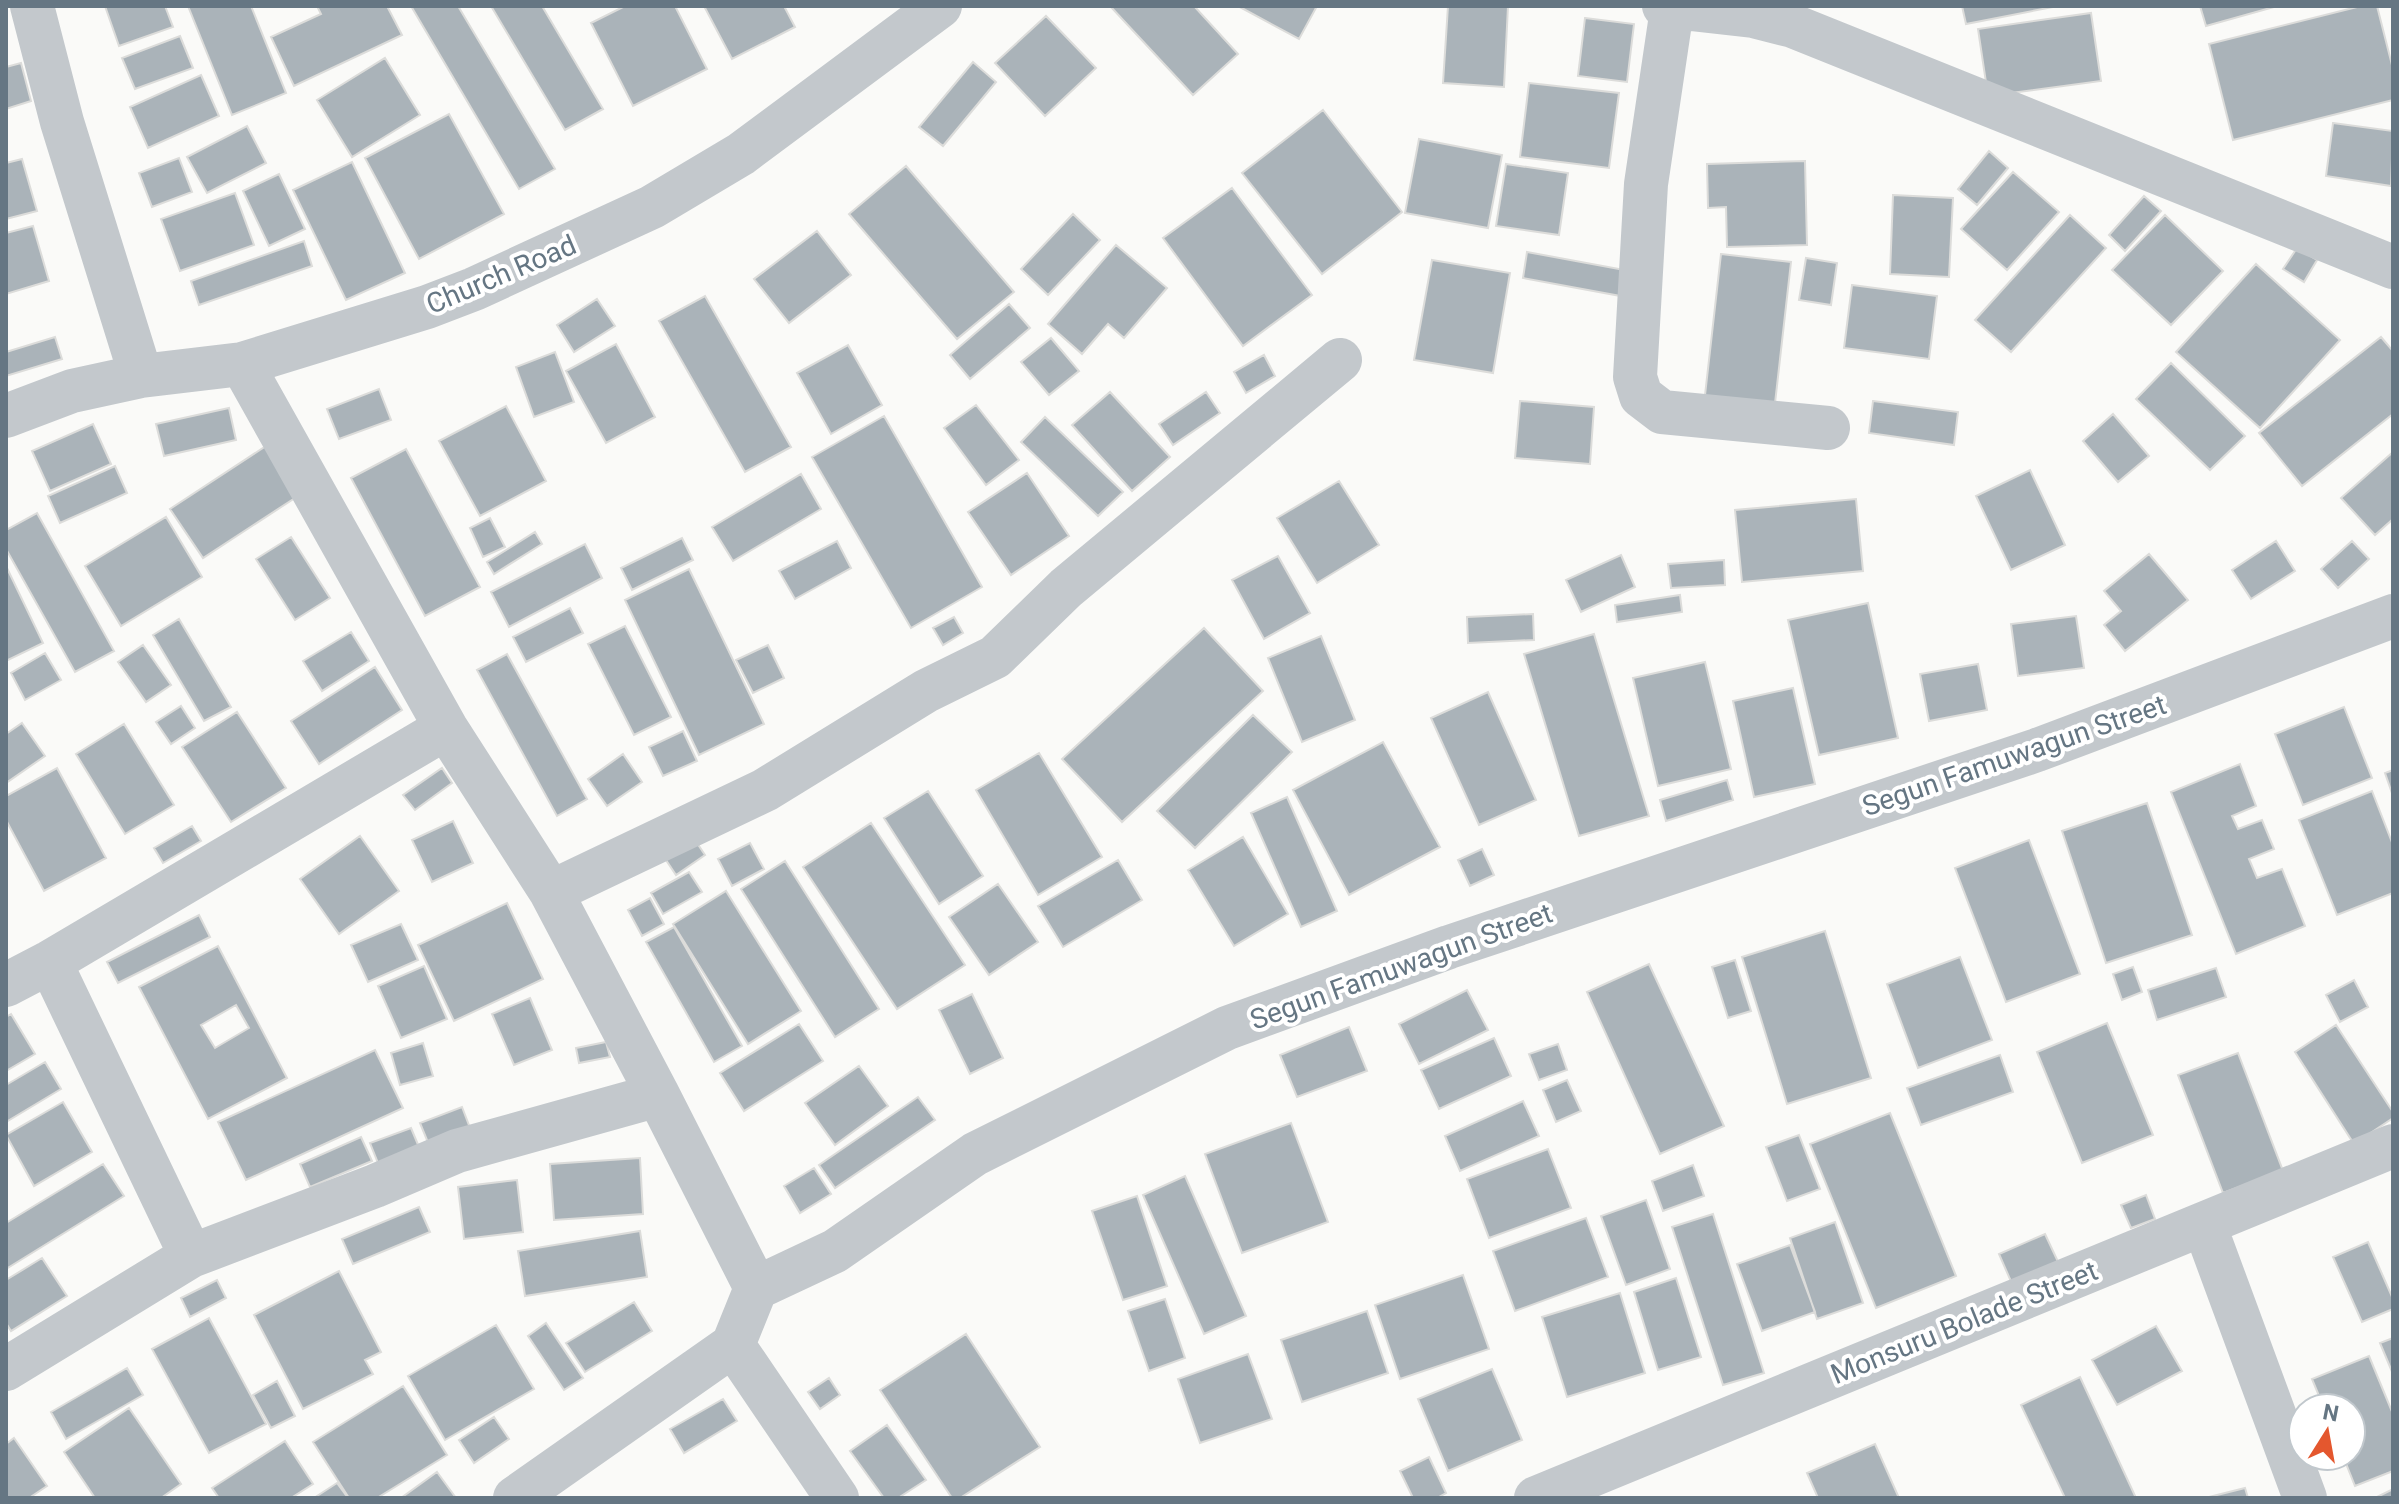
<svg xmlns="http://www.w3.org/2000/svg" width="2399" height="1504" font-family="Roboto,sans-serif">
	<rect width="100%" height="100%" fill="#fafaf8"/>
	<path fill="#aab3b9" stroke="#dcdcda" stroke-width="2" fill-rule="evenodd" d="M105,6H165L173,27L119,46Z
		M188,6H251L286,93L232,115Z
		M317,6H387L402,35L294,86L271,37L321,14Z
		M411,6H458L555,169L519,189Z
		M491,6H542L603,109L565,130Z
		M625,6H675L707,69L633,106L591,23Z
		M704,6H784L795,27L732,59Z
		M1110,6H1194L1238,54L1193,95Z
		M1238,6H1317L1299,39Z
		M1448,6H1508L1504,87L1443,83Z
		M1962,6H2058L1966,24Z
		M2200,6H2273L2274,7L2206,26Z
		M2361,6H2377L2393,69V100L2233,140L2209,44Z
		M2091,13L2101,81L1988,96L1978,29Z
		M1046,16L1096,68L1045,116L995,63Z
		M1585,18L1634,24L1627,82L1578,76Z
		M180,36L193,68L135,89L122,58Z
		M385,58L420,115L352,157L317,100Z
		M973,62L996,82L943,146L919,127Z
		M21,63L31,101L6,109V67Z
		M201,75L219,116L148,148L130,107Z
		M1529,83L1619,93L1609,168L1520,157Z
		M1323,110L1402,212L1322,274L1242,173Z
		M449,114L504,214L419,259L365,158Z
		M2333,123L2393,131L2391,186L2326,176Z
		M247,126L266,163L207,193L187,157Z
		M1419,139L1502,155L1488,228L1405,213Z
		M1989,151L2008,168L1977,205L1958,189Z
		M179,158L192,192L152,207L139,173Z
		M22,159L37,211L6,219V163Z
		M1805,161L1807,245L1727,247L1726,207L1708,208L1707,164Z
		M352,162L405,273L346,300L293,190Z
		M1506,164L1568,173L1559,235L1496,226Z
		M906,166L1014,292L957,339L849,214Z
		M2013,172L2059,212L2007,270L1961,229Z
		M279,174L305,229L269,246L243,191Z
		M1232,188L1312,295L1243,346L1163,238Z
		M235,193L254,245L180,271L161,219Z
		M1893,195L1953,198L1949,277L1890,274Z
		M2144,196L2161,211L2125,251L2109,235Z
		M1073,214L1100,240L1048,295L1021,269Z
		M2070,215L2106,248L2011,352L1975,320Z
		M2165,215L2223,271L2171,325L2112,270Z
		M33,226L49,281L6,294V233Z
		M817,231L851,275L789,323L754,279Z
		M304,241L312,266L199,305L191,281Z
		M1116,245L1167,288L1124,338L1108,324L1082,354L1048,324Z
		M2297,248L2317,260L2304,282L2283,269Z
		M1527,252L1630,271L1626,297L1523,278Z
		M1721,254L1791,262L1774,412L1704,404Z
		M1806,258L1837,263L1831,305L1799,300Z
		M1432,260L1510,273L1493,373L1414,360Z
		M2256,264L2340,340L2260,428L2176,352Z
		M1852,285L1937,296L1929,359L1844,348Z
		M705,296L791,447L745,472L659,321Z
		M597,299L615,326L574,352L557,325Z
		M1009,304L1030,328L970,379L950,355Z
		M55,337L62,359L6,376V352Z
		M2381,337L2393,351V414L2302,486L2259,433Z
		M1051,338L1079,371L1049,395L1021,362Z
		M616,344L655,417L606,443L566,371Z
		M848,345L882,405L831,434L797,373Z
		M555,352L574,402L534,417L516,367Z
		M1264,355L1275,376L1246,393L1234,372Z
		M2171,363L2245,436L2210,470L2136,399Z
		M379,389L391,420L339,439L327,409Z
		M1110,392L1170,457L1132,491L1072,425Z
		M1206,392L1220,413L1173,445L1159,424Z
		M1520,401L1594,407L1590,464L1515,458Z
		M1873,401L1958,412L1954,445L1869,433Z
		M976,405L1019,460L986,485L944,428Z
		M506,406L546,481L480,516L439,441Z
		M229,408L236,440L164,456L156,424Z
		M2113,414L2149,456L2118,482L2083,441Z
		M884,416L982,587L911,628L812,457Z
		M1045,417L1123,492L1098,516L1021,442Z
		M93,424L111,464L50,491L32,451Z
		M266,446L298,496L203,558L170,509Z
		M406,449L480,587L425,616L351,478Z
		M2393,452V519L2375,535L2341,498Z
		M115,466L127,493L60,523L48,496Z
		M2030,470L2065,545L2011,570L1976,496Z
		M1027,473L1069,536L1011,575L968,512Z
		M801,474L821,509L733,561L712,527Z
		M1339,481L1379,545L1317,583L1277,518Z
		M1856,499L1863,571L1742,582L1735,510Z
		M37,513L114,651L75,672L6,549V530Z
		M166,517L202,577L121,626L85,566Z
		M490,518L505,547L483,557L470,528Z
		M535,532L542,544L494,574L487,562Z
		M291,537L330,598L295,620L256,559Z
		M682,538L693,560L632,590L621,568Z
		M837,541L851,568L795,599L779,571Z
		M2276,541L2295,571L2251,599L2232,570Z
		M2352,541L2369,559L2338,588L2321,569Z
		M585,544L602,578L509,627L491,592Z
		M2149,554L2188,600L2125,651L2104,625L2121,611L2104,591Z
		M1621,555L1635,587L1581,612L1566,580Z
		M1278,556L1310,613L1264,639L1232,580Z
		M1724,560L1725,585L1671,588L1668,564Z
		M6,566L43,643L6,661Z
		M689,569L764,724L699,755L625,600Z
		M1680,595L1682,612L1617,622L1615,605Z
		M1868,603L1898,738L1819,755L1788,620Z
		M570,608L583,633L526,662L513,637Z
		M1533,614L1534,640L1468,643L1467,617Z
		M2076,616L2084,668L2018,676L2011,624Z
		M954,617L963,633L943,645L933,628Z
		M179,619L231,707L204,721L153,635Z
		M625,626L671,717L634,735L588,644Z
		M1204,628L1263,691L1122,822L1062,759Z
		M351,632L369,661L322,691L303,661Z
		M1594,634L1649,816L1579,836L1524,654Z
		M1321,636L1355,720L1302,742L1268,658Z
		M143,645L171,685L146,702L118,662Z
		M768,645L784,678L753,693L736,660Z
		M45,653L61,680L25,700L11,673Z
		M507,654L587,799L557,816L477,670Z
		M1705,662L1731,769L1658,786L1633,678Z
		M1978,664L1987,710L1929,721L1920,674Z
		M375,667L402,710L319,764L291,721Z
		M1793,688L1815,784L1754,797L1733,701Z
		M1488,692L1536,800L1479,825L1431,718Z
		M181,706L195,728L171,744L156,722Z
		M2344,707L2372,778L2303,805L2275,734Z
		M237,712L286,788L231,822L182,747Z
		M1253,715L1292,752L1195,848L1157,811Z
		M22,723L45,756L6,783V734Z
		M124,724L174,805L125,834L76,754Z
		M683,731L697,761L663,776L649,747Z
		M1383,742L1440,847L1349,895L1293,790Z
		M1039,753L1102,857L1038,895L976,790Z
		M623,754L642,782L607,806L588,779Z
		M2240,764L2256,806L2232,816L2238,829L2262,820L2274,849L2249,859L2257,878L2282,869L2305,926L2236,954L2171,792Z
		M57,768L106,858L44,891L6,820V796Z
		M442,768L452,783L415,810L403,795Z
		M2393,770V796L2385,773Z
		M1727,780L1733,800L1666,821L1660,800Z
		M928,791L983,876L939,904L884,818Z
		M2372,791L2393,845V893L2337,915L2299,820Z
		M1287,797L1337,911L1301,927L1251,813Z
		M2147,803L2192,935L2106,963L2062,831Z
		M453,821L473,863L432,882L412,840Z
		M871,823L965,965L897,1009L803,867Z
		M192,826L201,841L163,863L154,848Z
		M360,836L399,891L339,934L300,879Z
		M693,837L705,855L676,875L664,857Z
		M1243,837L1288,914L1234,946L1188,870Z
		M2029,840L2080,974L2006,1002L1955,868Z
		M750,843L764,869L732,886L718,859Z
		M1482,849L1494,875L1470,886L1458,860Z
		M1118,860L1142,900L1063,947L1038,906Z
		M785,861L879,1009L835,1037L741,889Z
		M689,872L702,892L663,914L651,893Z
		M998,884L1038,942L989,975L949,917Z
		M726,891L801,1011L748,1044L673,924Z
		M650,898L664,924L642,936L628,910Z
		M507,903L543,979L454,1021L418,945Z
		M199,915L210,937L118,983L107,962Z
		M401,924L418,960L368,982L351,945Z
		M674,927L742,1046L714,1062L646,942Z
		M1825,931L1871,1078L1787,1104L1742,957Z
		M218,946L287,1078L208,1119L139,987ZM236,1005L249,1028L215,1048L201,1025Z
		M1960,957L1992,1040L1918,1068L1887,984Z
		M1735,960L1751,1011L1728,1018L1712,967Z
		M1649,964L1724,1126L1660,1154L1587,992Z
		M424,966L447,1019L401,1038L378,986Z
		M2133,967L2142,992L2122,1000L2113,974Z
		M2216,968L2226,997L2157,1020L2148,990Z
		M2354,980L2368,1007L2340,1022L2326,995Z
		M1467,990L1488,1030L1419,1064L1399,1024Z
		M972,994L1003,1058L970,1074L939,1010Z
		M530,998L552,1050L514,1065L492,1014Z
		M11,1014L35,1054L6,1071V1017Z
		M2107,1023L2153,1135L2082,1163L2037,1052Z
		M799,1024L823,1061L744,1111L720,1073Z
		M2336,1025L2393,1112V1118L2354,1144L2295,1052Z
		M1349,1027L1367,1071L1297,1097L1280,1055Z
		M1494,1038L1511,1076L1439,1109L1421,1070Z
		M606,1042L610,1057L579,1063L576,1048Z
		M423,1043L433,1076L400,1085L391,1053Z
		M1558,1044L1567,1070L1539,1080L1529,1054Z
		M375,1050L403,1108L246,1180L218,1122Z
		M2238,1053L2283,1171L2223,1193L2178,1075Z
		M2000,1055L2013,1092L1921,1125L1907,1088Z
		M45,1062L61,1089L6,1122V1085Z
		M859,1066L888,1106L835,1145L805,1103Z
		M1567,1080L1581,1111L1556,1122L1543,1090Z
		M918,1097L935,1120L835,1188L819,1165Z
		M1523,1101L1539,1136L1460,1171L1445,1136Z
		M63,1102L92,1152L34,1186L6,1135Z
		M462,1107L470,1128L429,1145L420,1123Z
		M1890,1113L1956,1276L1876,1308L1810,1144Z
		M1291,1123L1328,1222L1242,1253L1205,1154Z
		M411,1128L419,1147L378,1163L370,1143Z
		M1799,1135L1820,1189L1787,1201L1766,1147Z
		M361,1137L372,1161L310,1187L300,1164Z
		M1548,1149L1571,1208L1489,1238L1467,1179Z
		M640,1158L643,1214L554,1220L550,1164Z
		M103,1164L124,1196L6,1269V1223Z
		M1693,1165L1704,1196L1663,1211L1652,1181Z
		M814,1168L831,1194L800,1213L784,1186Z
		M1185,1176L1246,1316L1204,1334L1143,1195Z
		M517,1180L523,1232L464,1239L458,1187Z
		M2146,1195L2155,1219L2131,1228L2121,1205Z
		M1137,1196L1167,1286L1123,1300L1092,1211Z
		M1646,1200L1670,1269L1626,1285L1601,1216Z
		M419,1207L430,1232L353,1264L342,1239Z
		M1713,1214L1764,1373L1723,1385L1672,1227Z
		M1586,1218L1608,1277L1515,1311L1493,1251Z
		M1835,1222L1863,1303L1817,1319L1790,1238Z
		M640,1231L647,1277L525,1296L518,1251Z
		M2045,1234L2060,1266L2013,1286L1999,1254Z
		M2368,1242L2393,1299V1309L2362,1322L2333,1257Z
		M1790,1245L1815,1312L1762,1331L1737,1264Z
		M42,1258L67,1296L11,1331L6,1323V1280Z
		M339,1271L381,1352L365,1360L373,1374L303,1409L254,1315Z
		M1463,1275L1489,1349L1400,1379L1375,1305Z
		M1676,1278L1701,1357L1658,1370L1634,1292Z
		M217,1280L226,1298L190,1317L181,1298Z
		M1620,1293L1645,1373L1567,1397L1542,1317Z
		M1165,1299L1185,1358L1149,1371L1128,1311Z
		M634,1302L652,1331L585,1372L566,1343Z
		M1367,1311L1388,1373L1302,1402L1281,1340Z
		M209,1318L266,1424L209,1453L152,1349Z
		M546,1323L583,1378L564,1390L528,1336Z
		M496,1325L534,1389L445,1440L408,1376Z
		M2156,1326L2182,1371L2117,1405L2092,1360Z
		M966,1334L1040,1447L960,1498H952L880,1390Z
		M2393,1338V1374L2380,1343Z
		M1248,1354L1272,1419L1200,1443L1178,1379Z
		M2369,1356L2393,1414V1471L2355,1486L2343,1456H2351V1408H2324L2312,1379Z
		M127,1368L143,1395L66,1439L51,1412Z
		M1492,1369L1522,1440L1448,1471L1418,1399Z
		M2080,1377L2136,1498H2065L2021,1405Z
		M829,1378L840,1395L820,1409L808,1392Z
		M277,1381L295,1416L271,1428L253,1395Z
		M403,1386L447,1455L377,1498H349L313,1442Z
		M723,1399L737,1421L684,1453L670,1429Z
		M129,1408L181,1484L161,1498H95L64,1452Z
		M494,1417L509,1439L474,1463L459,1440Z
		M887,1425L926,1480L898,1498H884L850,1451Z
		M14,1438L47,1486L29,1498H6V1444Z
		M285,1441L313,1484L291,1498H219L212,1488Z
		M1875,1444L1899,1498H1818L1807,1473Z
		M1429,1457L1446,1493L1437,1498H1413L1400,1471Z
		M437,1472L456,1498H401Z
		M337,1483L348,1498H314Z
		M2245,1488L2248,1498H2205Z
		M2393,1489V1498H2375Z"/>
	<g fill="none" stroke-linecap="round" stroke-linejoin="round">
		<path stroke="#c3c8cc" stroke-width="44" d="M32,6L62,122L141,376
			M1664,6L1753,16L1793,26L2393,267
			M1672,9L1646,184L1635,377L1641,396L1662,412L1828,428
			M242,364L446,728L551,892L658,1095L756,1288
			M6,416L72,391L141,376L242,364L427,307L474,289L652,207L741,154L940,6
			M551,892L765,790L926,691L995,657L1066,588L1340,360
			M50,962L191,1256
			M6,985L50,962L446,728
			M2204,1224L2305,1498
			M733,1345L837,1498
			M6,1369L191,1256L375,1186L457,1151L658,1095
			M515,1498L733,1345L756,1288L835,1251L975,1154L1227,1028L1449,947L2037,750L2393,616
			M1536,1498L2393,1146"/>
	</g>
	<g text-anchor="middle" stroke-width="8" stroke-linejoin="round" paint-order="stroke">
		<g font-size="28" fill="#657683" stroke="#fff">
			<text transform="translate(501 274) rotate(-23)" y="10">Church Road</text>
			<text transform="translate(2014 755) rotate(-19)" y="10">Segun Famuwagun Street</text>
			<text transform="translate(1401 966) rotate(-20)" y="10">Segun Famuwagun Street</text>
			<text transform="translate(1964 1322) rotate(-22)" y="10">Monsuru Bolade Street</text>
		</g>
	</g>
	<rect width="2399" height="1504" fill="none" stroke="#657683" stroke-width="16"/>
	<g transform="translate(2327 1432) rotate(11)"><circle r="38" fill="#ffffff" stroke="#c1c8cd" stroke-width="2"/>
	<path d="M0-6L14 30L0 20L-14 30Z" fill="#e4572e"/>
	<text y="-12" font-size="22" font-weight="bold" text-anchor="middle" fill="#657683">N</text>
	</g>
</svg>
